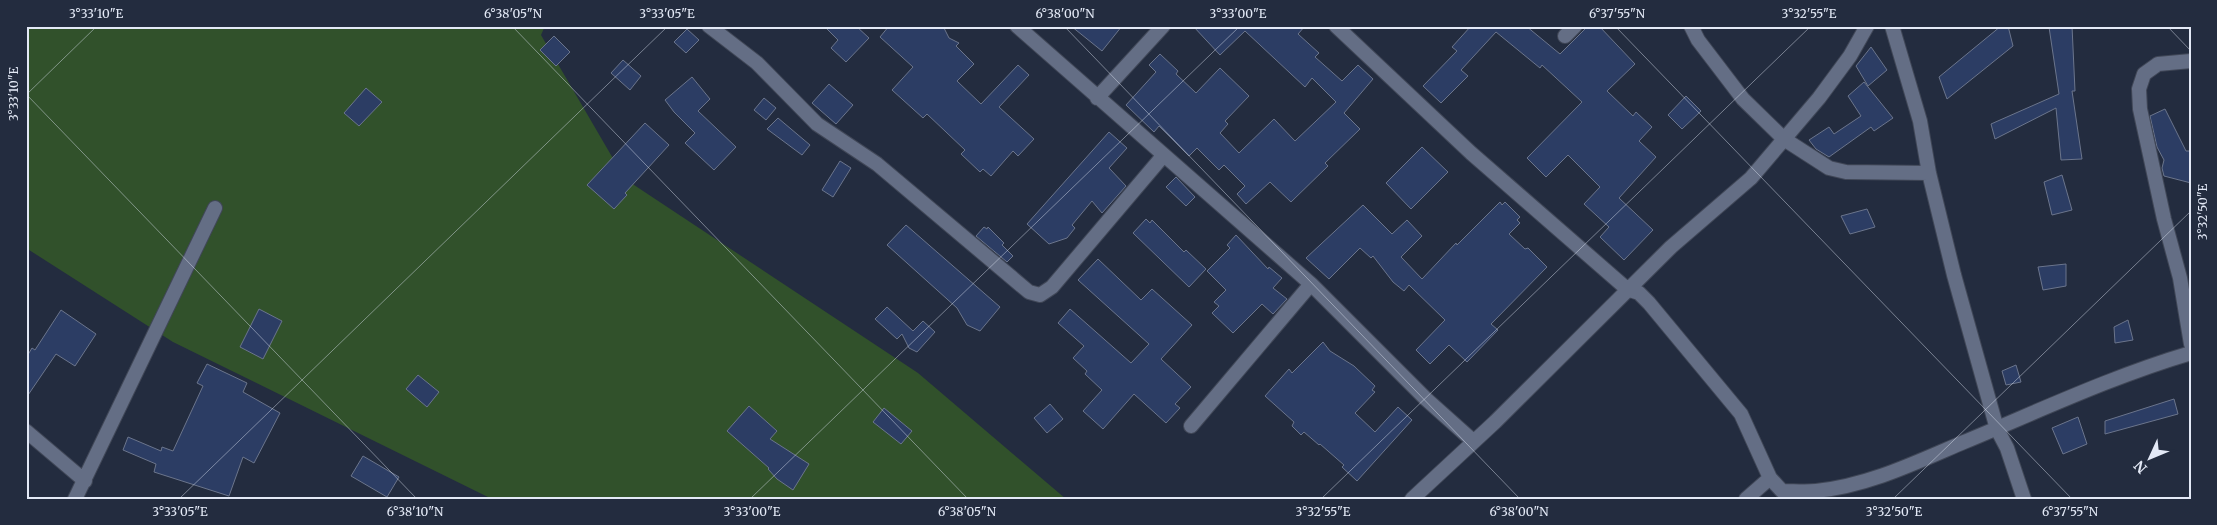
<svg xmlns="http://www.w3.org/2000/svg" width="2217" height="525" font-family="Merriweather,serif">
	<rect width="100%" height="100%" fill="#232c3f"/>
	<path fill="#31512b" d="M26,26H545L541,35L625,179L918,373L1066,499H492L173,342L26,248Z"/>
	<path fill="#2c3d64" stroke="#6b758c" d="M824,26H856L869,38L846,62L831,48L838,40Z
		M889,26H943L949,38L959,43L956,46L974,64L957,81L981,104L1018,65L1029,75L999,107L1034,139L1018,156L1013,151L991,176L983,169L980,172L961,154L965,150L927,114L923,118L892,90L913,67L880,37Z
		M1071,26H1122L1102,51Z
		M1193,26H1305L1298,34L1319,53L1315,57L1342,81L1358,65L1373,79L1344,113L1360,129L1325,163L1328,166L1291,202L1270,182L1246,204L1237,194L1245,186L1224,165L1219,170L1197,148L1189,156L1159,126L1154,132L1126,105L1156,72L1149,65L1160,54L1178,71L1176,74L1196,93L1220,68L1249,96L1225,121L1228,124L1220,133L1239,153L1274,119L1295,141L1336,102L1312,78L1305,87L1245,31L1220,55Z
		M1471,26H1526L1560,54L1588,26H1599L1635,64L1607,91L1633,116L1636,112L1652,127L1639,141L1656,157L1619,198L1653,230L1624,260L1600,237L1609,227L1584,204L1600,187L1568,155L1546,177L1527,158L1582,102L1542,65L1540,68L1496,32L1461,70L1468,76L1441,103L1423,86L1457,51L1452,47Z
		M2001,26H2008L2013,46L1947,99L1939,77Z
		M2072,26L2075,91H2072L2082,159L2061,160L2056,108L1995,139L1991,124L2059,94L2049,27Z
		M687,29L699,40L686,53L674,42Z
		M554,36L570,52L556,66L540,50Z
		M1871,47L1887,70L1868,86L1856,66Z
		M623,60L641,76L630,90L611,73Z
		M692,77L710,99L698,111L736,147L714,170L685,143L695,133L674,112L665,100Z
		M1864,82L1893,118L1874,131L1871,127L1829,157L1816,149L1809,140L1829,127L1834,134L1861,116L1848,96Z
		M829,84L853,105L836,124L812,103Z
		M366,88L382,102L359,126L344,113Z
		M1686,96L1701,111L1682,129L1668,115Z
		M764,98L776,108L766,120L754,110Z
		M2165,109L2186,151H2191V183L2164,176L2162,168L2164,160L2157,147L2150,116Z
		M778,118L810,145L802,155L767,129Z
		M645,123L669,145L625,193L627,195L614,209L587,185Z
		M1109,132L1127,148L1109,168L1126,186L1102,213L1092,201L1072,225L1075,228L1067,238L1049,244L1027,224Z
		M1422,147L1448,172L1411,209L1386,183Z
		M840,161L851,168L833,197L822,190Z
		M2062,175L2072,210L2052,215L2044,182Z
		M1176,177L1195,197L1186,206L1166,187Z
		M1500,202L1502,205L1505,202L1520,217L1517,220L1520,223L1509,234L1525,249L1528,248L1547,267L1491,324L1498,330L1467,362L1449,345L1430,364L1416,350L1445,320L1409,285L1404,291L1393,282L1373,256L1371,258L1360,248L1329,279L1306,258L1363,205L1392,234L1407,220L1422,236L1401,257L1422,279L1456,243L1457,245Z
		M1867,209L1875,227L1850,234L1841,216Z
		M1146,219L1150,223L1152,220L1184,252L1186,250L1206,269L1189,287L1133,233Z
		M906,225L1000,307L980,331L967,325L957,308L887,245Z
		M984,227L987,229L988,227L1004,243L1002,245L1013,256L1007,262L976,236Z
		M1236,235L1268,269L1269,267L1282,278L1273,288L1287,299L1273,314L1262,304L1233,333L1212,313L1219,306L1214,302L1226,290L1207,271L1230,248L1227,245Z
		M1098,259L1141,300L1152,289L1192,325L1161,359L1191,387L1175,404L1180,408L1166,423L1134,394L1103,429L1083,411L1102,390L1085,374L1087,371L1073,358L1084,346L1058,323L1070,309L1131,363L1149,344L1078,280Z
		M2066,264V286L2043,290L2038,267Z
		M887,307L913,331L923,321L935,332L917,352L909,348L902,334L897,339L875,319Z
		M259,309L282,321L263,359L240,347Z
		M61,310L96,334L75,366L56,354L26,398V358L32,348L35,350Z
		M2128,320L2133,340L2115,343L2114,327Z
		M1323,342L1330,351L1354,366L1375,386L1372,390L1375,392L1355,413L1375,432L1398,407L1412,420L1357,481L1342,467L1344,465L1320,444L1319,445L1304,432L1301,435L1292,426L1294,422L1265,396L1289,369L1292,373Z
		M207,364L247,383L243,392L280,413L254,463L243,457L229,496L154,472L156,464L123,450L128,437L161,451L162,447L173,451L203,386L197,383Z
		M2016,365L2021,382L2006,385L2002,371Z
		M418,375L439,392L427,407L406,389Z
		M2174,399L2178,414L2105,434V421Z
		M1050,404L1063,419L1047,433L1034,418Z
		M749,406L777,431L770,439L809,464L793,490L777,479L768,469L769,468L727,431Z
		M884,408L912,431L901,444L873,422Z
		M2078,417L2087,444L2063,454L2052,428Z
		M363,456L399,477L387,497L351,476Z"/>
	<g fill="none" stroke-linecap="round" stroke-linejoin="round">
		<defs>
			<path id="minor" d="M709,26L757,63L817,124L877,164L1029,292L1040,295L1052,287L1163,156
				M1017,26L1311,284L1426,399L1473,441
				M1336,26L1471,153L1627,289L1639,293L1649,303L1741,414L1770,478L1782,491C1793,491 1805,492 1816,491C1868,486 1917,462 1964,442C2039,411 2113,376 2191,353
				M1691,26L1698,40L1743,99L1784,139L1829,168L1846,172L1929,173
				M1892,26L1920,121L1929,173L1954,275L1997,429L2007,448L2024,499
				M1565,36L1575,26
				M2191,61L2158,64L2144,74L2139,89L2140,109L2164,219L2180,278L2191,344
				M1097,98L1163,26
				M1191,426L1311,284
				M26,431L85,481
				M75,499L215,208
				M1412,499L1495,422L1671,247L1751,178L1819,98L1850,56L1867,26
				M1746,499L1770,478"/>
		</defs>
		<use href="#minor" stroke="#404757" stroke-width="16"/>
		<use href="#minor" stroke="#646e85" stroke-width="14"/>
	</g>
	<path fill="none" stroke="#e3e9f6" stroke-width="1" stroke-opacity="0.45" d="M512,26L968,499M1064,26L1520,499M1615,26L2072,499M2167,26L2191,51M26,94L417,499M26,95L97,26M179,499L668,26M750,499L1240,26M1321,499L1811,26M1893,499L2191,211"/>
	<rect width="2217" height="525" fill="none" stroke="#232c3f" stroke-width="55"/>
	<g transform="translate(2150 458) rotate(226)" stroke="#232c3f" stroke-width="4" paint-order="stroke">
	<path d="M0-4L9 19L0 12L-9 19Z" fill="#e3e9f6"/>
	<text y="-8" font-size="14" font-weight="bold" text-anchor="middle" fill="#e3e9f6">N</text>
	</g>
	<rect x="28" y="28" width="2162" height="470" fill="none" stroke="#e3e9f6" stroke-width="2"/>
	<g font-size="12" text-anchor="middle" fill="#e3e9f6">
		<text x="96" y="18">3°33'10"E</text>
		<text x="513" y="18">6°38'05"N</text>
		<text x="667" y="18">3°33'05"E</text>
		<text x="1065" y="18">6°38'00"N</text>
		<text x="1238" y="18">3°33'00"E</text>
		<text x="1617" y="18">6°37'55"N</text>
		<text x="1809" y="18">3°32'55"E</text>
		<text transform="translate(14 94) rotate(-90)" y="4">3°33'10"E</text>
		<text transform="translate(2203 212) rotate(-90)" y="4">3°32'50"E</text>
		<text x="180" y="516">3°33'05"E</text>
		<text x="415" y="516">6°38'10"N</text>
		<text x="752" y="516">3°33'00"E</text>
		<text x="967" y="516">6°38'05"N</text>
		<text x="1323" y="516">3°32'55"E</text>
		<text x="1519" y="516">6°38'00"N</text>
		<text x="1894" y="516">3°32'50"E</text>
		<text x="2070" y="516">6°37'55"N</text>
	</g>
</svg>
